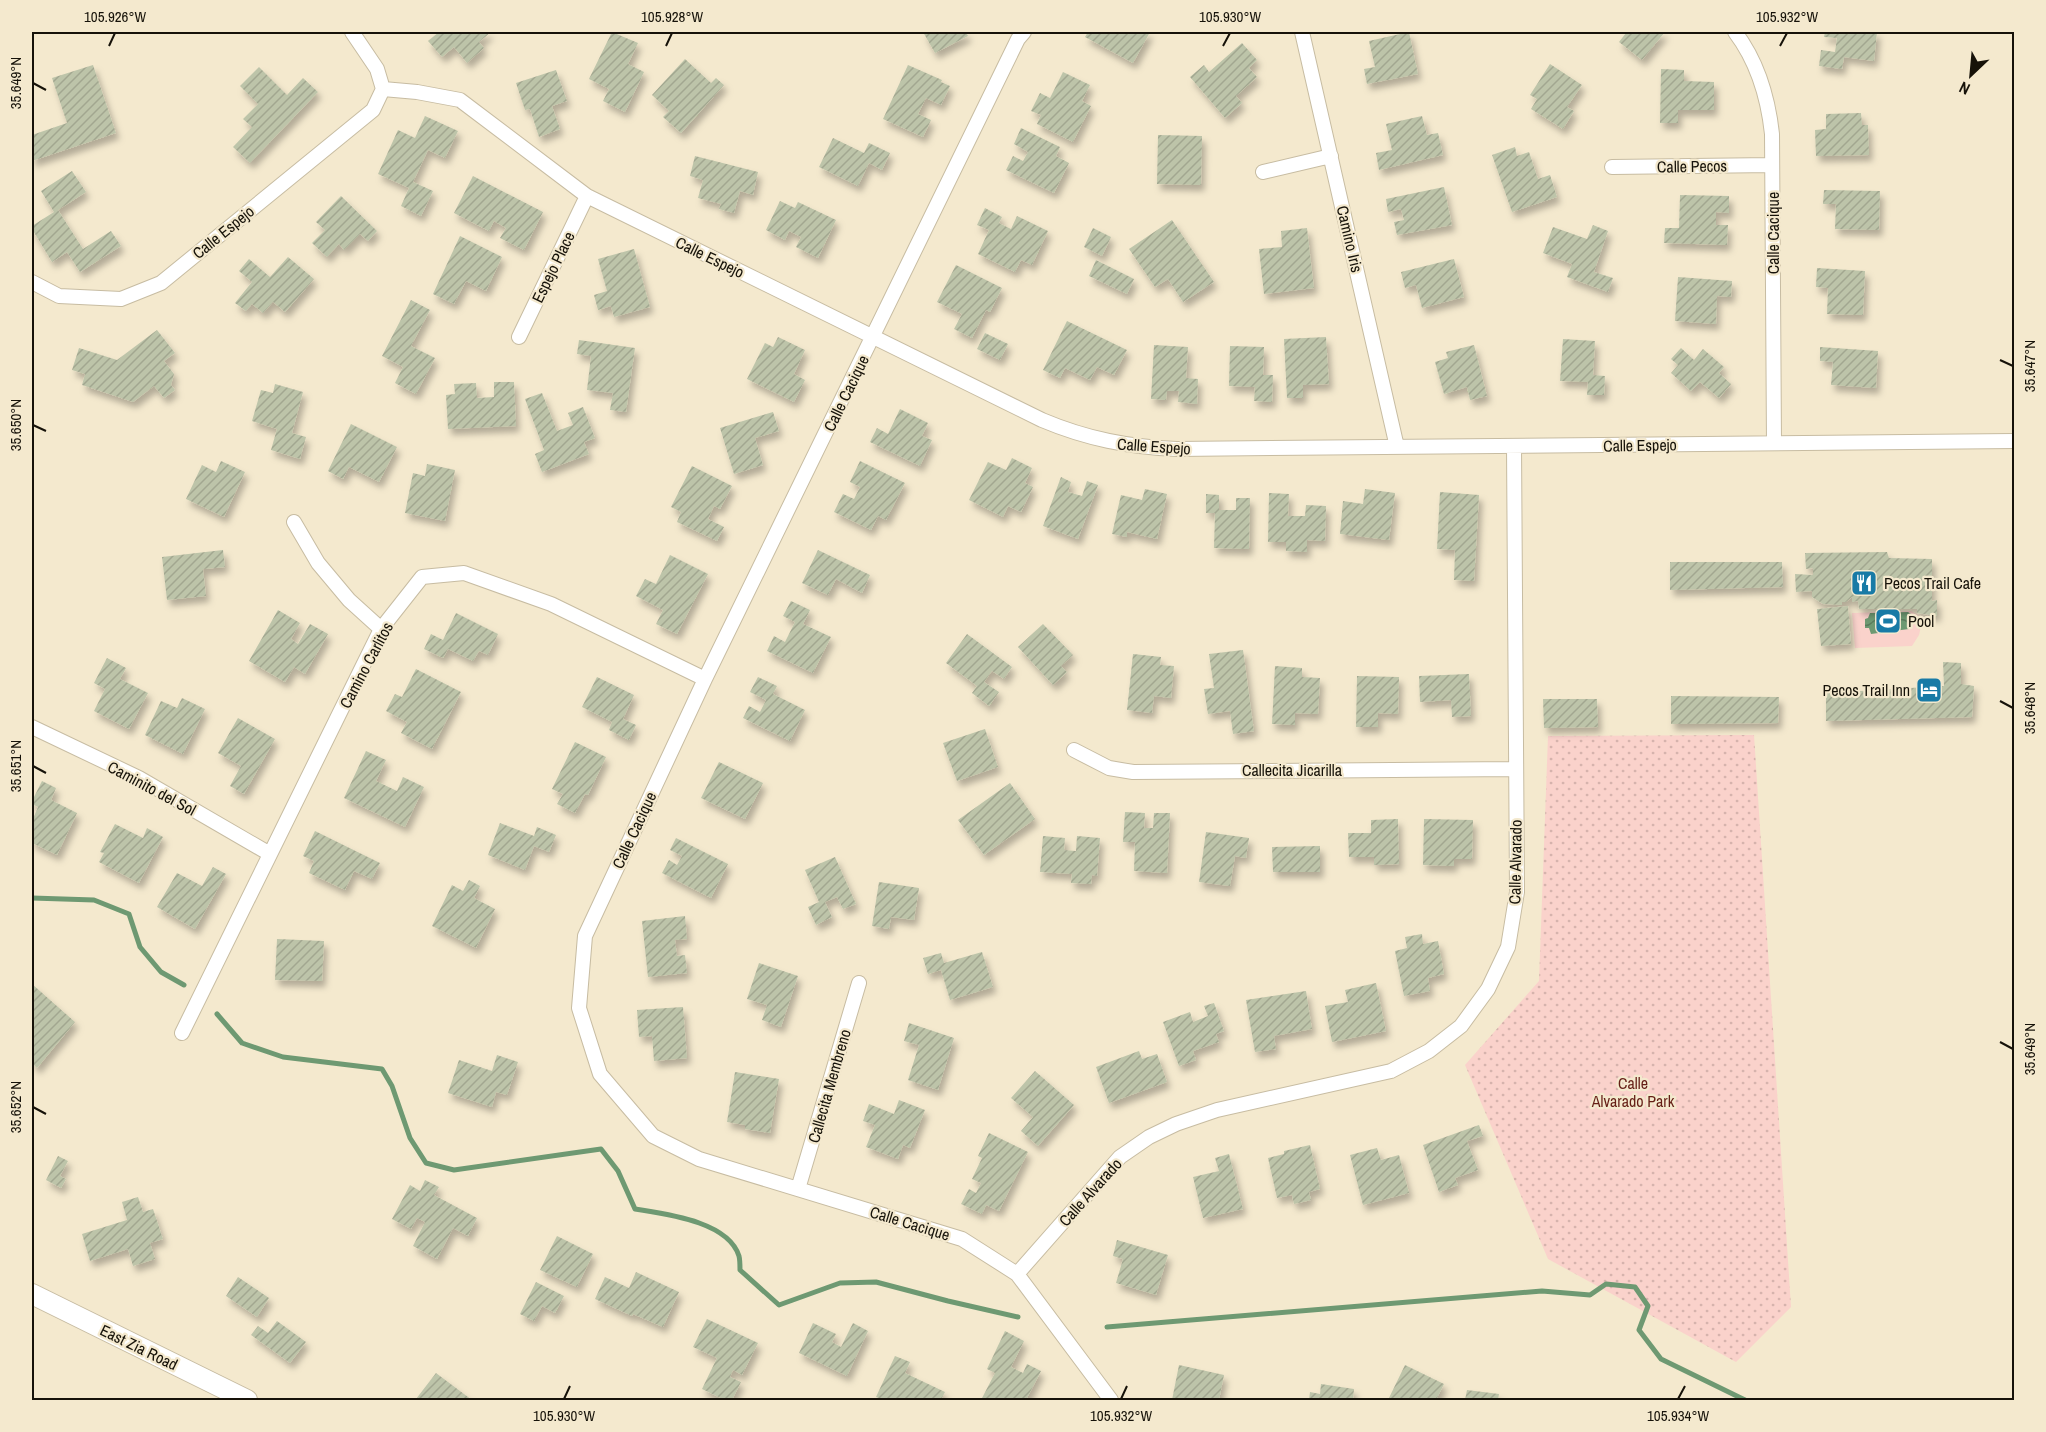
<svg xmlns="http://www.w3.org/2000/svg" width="2046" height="1432" font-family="'Archivo Narrow',sans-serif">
	<defs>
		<pattern id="park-dots" width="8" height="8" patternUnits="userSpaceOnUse" patternTransform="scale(1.5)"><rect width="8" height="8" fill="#fad2cb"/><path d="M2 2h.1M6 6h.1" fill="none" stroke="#d6b3ad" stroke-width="1.8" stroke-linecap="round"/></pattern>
		<pattern id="water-waves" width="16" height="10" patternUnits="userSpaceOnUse" patternTransform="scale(1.5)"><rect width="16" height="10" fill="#6e9972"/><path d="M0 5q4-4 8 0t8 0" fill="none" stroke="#597b5c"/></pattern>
		<pattern id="building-hatch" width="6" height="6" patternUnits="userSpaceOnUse" patternTransform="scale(1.5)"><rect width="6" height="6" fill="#bdc4a9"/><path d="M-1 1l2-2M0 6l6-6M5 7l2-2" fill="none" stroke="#a2a790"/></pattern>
		<filter id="shadow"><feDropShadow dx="3.5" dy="6" stdDeviation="3" flood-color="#0004"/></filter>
	</defs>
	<rect width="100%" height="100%" fill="#f4e9ce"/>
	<path fill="url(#park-dots)" d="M1754,735L1791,1307L1736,1362L1548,1259L1465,1065L1539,981L1548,736Z"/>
	<path fill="#fad2cb" d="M1911,611L1923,618L1919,635L1912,646L1855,648L1852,613Z"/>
	<path fill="url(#water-waves)" d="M1908,612L1911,614L1912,626L1909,629L1871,634L1869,628H1865V619L1868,618L1870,613Z"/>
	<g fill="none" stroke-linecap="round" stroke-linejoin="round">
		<path stroke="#6e9972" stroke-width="5" d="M32,898L94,900L129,914L140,947L161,972L184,985
			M217,1014L242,1043L283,1057L382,1069L392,1086L410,1138L426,1163L454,1170L601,1149L618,1171L635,1209C665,1214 728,1221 739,1256C740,1260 740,1265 740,1270L779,1305L840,1283L876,1282L948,1301L1018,1317
			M1107,1327L1542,1291L1590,1295L1606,1284L1635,1287L1648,1306L1639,1330L1661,1359L1745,1400"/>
	</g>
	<path fill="url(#building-hatch)" filter="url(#shadow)" d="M439,32H491L479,42L484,48L467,63L454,47L442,57L428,41Z
		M612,32L638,43L628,64L644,72L625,112L603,101L609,89L589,79Z
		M923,32H966L968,36L935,53Z
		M1088,32H1150L1133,63L1085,37Z
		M1409,32L1418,74L1367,84L1364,69L1375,67L1369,41Z
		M1624,32H1665L1642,60L1619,42L1626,33Z
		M1825,32H1877L1874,61L1844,57L1842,69L1819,66L1821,50L1835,52L1837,38L1824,37Z
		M1242,43L1257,60L1249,68L1257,77L1236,96L1242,103L1225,118L1190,77L1204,65L1209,72Z
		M685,59L711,83L716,78L724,85L681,133L663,117L669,111L652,95Z
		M1550,64L1582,85L1567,107L1574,111L1563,129L1531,109L1537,99L1530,95Z
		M93,65L116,133L32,161V135L67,123L52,78Z
		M908,65L942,80L941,82L950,86L941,105L926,98L918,114L931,120L923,137L883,119Z
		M259,67L287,95L303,78L318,92L250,163L233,147L252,127L243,119L258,104L240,86Z
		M1661,69L1684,70V81L1714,82V110H1678V123H1660Z
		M556,70L567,101L552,106L560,129L539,137L530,109L525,110L516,83Z
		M1063,72L1090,85L1082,101L1091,106L1073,142L1037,124L1041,115L1031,111L1040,93L1050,98Z
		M1861,113L1862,125H1868L1869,155L1816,156L1815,130L1826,129V114Z
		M425,116L458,131L445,158L428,150L413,182L433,191L421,216L401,206L409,188L378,174L398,130L415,138Z
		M1422,116L1427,135L1438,133L1443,155L1379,170L1376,153L1392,150L1386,124Z
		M1021,128L1060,147L1056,156L1069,163L1054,193L1006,170L1013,156L1023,161L1028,152L1014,144Z
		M1158,135L1202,136L1201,185L1157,184Z
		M833,138L864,153L869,143L890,153L882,170L869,163L858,186L819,167Z
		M1515,147L1517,156L1529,152L1538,179L1550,175L1557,197L1512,212L1492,155Z
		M695,156L758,172L753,195L740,191L734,213L719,209L721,204L698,198L703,180L690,176Z
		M72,171L86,192L58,210L83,249L111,231L121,246L80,272L67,252L52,262L32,229V226L54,212L41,191Z
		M473,176L543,212L524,250L500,238L506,228L494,221L489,231L454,213Z
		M1444,187L1452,225L1397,235L1394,222L1404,220L1401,209L1388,212L1386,199Z
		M1824,190L1880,191L1879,230L1835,229L1836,204H1823Z
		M1680,195L1729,196V213L1716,212V225H1728L1727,245L1664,243L1665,228H1679Z
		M341,196L377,231L368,241L360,234L344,250L339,244L327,257L312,243L325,230L316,222Z
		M780,201L795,208L798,202L836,220L818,258L796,247L801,237L789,231L785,240L766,230Z
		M985,208L1002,217L999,223L1011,229L1017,216L1048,231L1032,265L1021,260L1015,272L978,254L989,230L977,225Z
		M1172,220L1214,282L1183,302L1168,279L1155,287L1129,249Z
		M1593,225L1608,231L1594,272L1613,278L1608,292L1567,277L1572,264L1543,253L1553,227L1587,239Z
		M1093,228L1111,237L1102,256L1084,247Z
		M1307,228L1314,288L1264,294L1259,249L1282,247L1281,231Z
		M460,236L502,257L486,291L466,281L454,304L433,294Z
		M634,249L650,307L614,317L611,306L598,310L594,295L607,291L598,259Z
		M288,257L314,279L285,312L273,302L263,313L252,304L246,311L235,303L252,282L239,271L249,259L270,277Z
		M1454,259L1464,297L1422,308L1416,285L1405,288L1401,272Z
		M1096,260L1134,279L1127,294L1089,276Z
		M956,265L1002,288L990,312L986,310L972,338L954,329L962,314L937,302Z
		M1817,268L1865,271L1863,315L1827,314L1828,288L1816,287Z
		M1678,277L1732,281L1731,297L1717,296L1716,324L1675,321Z
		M411,300L430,310L411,346L435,358L416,394L395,383L403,367L382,356Z
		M1067,321L1127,350L1114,375L1097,367L1090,380L1065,368L1060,378L1043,370Z
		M157,330L175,353L164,361L174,374L171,385L175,390L164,398L154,386L133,402L82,385L85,374L72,370L79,348L117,360Z
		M985,333L1008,344L1000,360L977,349Z
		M778,337L805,350L794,374L805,380L794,402L747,379L765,343L773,347Z
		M1326,337L1329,384L1303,385V398H1287L1284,339Z
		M1563,339L1595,341L1593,375L1605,376L1604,395H1587L1588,382L1560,381Z
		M579,340L635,348L626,412L610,410L613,393L587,390L591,356L577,354Z
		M1154,345L1188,347L1186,378L1198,379L1197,404L1178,402L1179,391H1167L1166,400L1151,399Z
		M1474,345L1487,396L1470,400L1467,387L1444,394L1435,362L1448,358L1446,352Z
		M1230,346L1264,347L1263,375H1273L1272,402L1254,401L1255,387L1229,386Z
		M1820,347L1878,351L1876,388L1831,385L1833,362L1820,361Z
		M1681,348L1694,360L1703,349L1724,367L1719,373L1731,384L1719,398L1700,382L1691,391L1671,373L1678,365L1671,359Z
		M494,382H514L516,426L448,429L446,395L455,394L454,384L476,383L477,398L494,397Z
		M275,384L303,392L292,433L306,437L300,459L271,450L277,429L252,421L261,390L273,393Z
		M542,393L557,431L573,425L568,413L583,407L595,438L584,442L589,454L542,472L535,454L544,450L525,399Z
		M900,409L928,423L922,436L932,440L920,466L870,442L877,428L888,434Z
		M773,412L779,431L755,438L763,465L734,474L720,428Z
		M351,424L397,447L379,482L349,467L343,479L328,471Z
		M1012,458L1032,468L1025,483L1033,487L1021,512L1008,506L1003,517L969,500L988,462L1006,470Z
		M221,461L245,472L224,517L186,499L202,465L216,472Z
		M860,461L905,483L886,520L878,516L871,530L834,512L843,494L854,499L860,487L850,482Z
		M427,464L455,470L445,521L405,513L413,473L425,476Z
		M692,466L732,486L720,509L714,506L708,519L724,527L717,541L677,522L681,512L671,507Z
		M1061,477L1071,482L1068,492L1082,496L1087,481L1098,485L1078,539L1043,526Z
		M1145,489L1167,494L1157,539L1127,532V537L1112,534L1121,495L1142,500Z
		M1365,489L1395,493L1389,540L1340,534L1343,501L1363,504Z
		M1440,492L1479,495L1474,581L1454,580L1455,550L1437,549Z
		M1269,493L1289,494L1288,516H1305L1306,505L1326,506L1325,541L1307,540V552L1286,551V542H1268Z
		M1206,494L1219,495V510H1236V498H1250L1249,549L1214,548L1215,513H1206Z
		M223,550L225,567L203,569L206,596L167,600L162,557Z
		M818,550L870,575L862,593L836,579L828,595L802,583Z
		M1887,552L1889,558L1932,559V601L1937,600V616L1917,613V609H1859L1858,601L1852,602V597L1846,602H1842V605L1823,604L1812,597V591L1796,592L1795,574L1813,575V568L1806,569L1805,553Z
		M670,555L708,574L677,634L656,624L663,610L636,596L645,579L656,584Z
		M1670,562H1782L1783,587L1670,590Z
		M791,601L810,610L803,624L831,637L813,673L767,651L774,636L785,642L795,622L783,616Z
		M1848,606L1851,644L1821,646L1817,609Z
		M278,610L300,623L291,639L298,644L310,624L328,634L305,674L294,667L285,682L249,661Z
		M456,613L498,634L488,655L479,651L473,661L448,649L443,658L424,649L431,634L443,640Z
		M1043,624L1073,655L1061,666L1067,672L1053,685L1018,647Z
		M967,634L1012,667L1004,679L992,671L984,682L999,692L989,706L972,693L977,686L946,663Z
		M1243,650L1254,731L1233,734L1230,711L1208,714L1204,689L1214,688L1209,654Z
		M1133,654L1161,657L1160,665L1174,666L1171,698L1154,696L1152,713L1127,710Z
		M107,658L126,668L120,679L148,693L129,729L94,711L105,689L94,683Z
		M1943,662L1961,663V684L1974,686L1972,717L1826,721V693L1944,686Z
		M1275,666L1302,668V677L1320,678L1318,714L1295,713V725L1272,724Z
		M416,669L461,692L432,749L401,733L407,722L386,711L395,694L402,697Z
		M1469,674L1471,716L1452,717L1451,700L1420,702L1419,676Z
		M1357,676L1399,677L1398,714L1378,713V727H1356Z
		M597,677L634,695L623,719L636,725L629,740L609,730L612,722L582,707Z
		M758,677L777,686L773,694L805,710L790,741L743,718L749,706L760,712L766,700L750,692Z
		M1671,696L1779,697L1778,723L1671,724Z
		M182,698L205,709L183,754L145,735L161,701L177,708Z
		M1543,699H1597L1598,727L1544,728Z
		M238,718L275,739L244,794L230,786L241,766L218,753Z
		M985,729L998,767L957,781L943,743Z
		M575,742L606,757L588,795L585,794L575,813L557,804L563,794L552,789Z
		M366,751L386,760L376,781L397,791L403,777L424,787L405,827L344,798Z
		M719,762L763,783L745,819L701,798Z
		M42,781L56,788L51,800L77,813L57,855L32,843V821L38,807L32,804V801Z
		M1010,783L1035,819L984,855L958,820Z
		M1125,812L1145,813L1144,828H1153L1154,813H1170L1167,873L1134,871L1135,842H1123Z
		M1398,819L1399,864L1374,865V857H1349L1348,833H1371V820Z
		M1424,819L1473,820L1472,859H1454V866L1423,865Z
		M500,823L534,836L537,827L556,835L549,852L534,846L525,870L488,855Z
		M115,824L143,838L147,828L163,837L139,883L99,862L104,853L100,852Z
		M315,831L380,863L372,879L354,871L345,890L309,873L314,861L303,856Z
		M1206,832L1249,838L1246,858L1235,856L1230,886L1199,882Z
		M1043,836L1065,838L1064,850L1076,851L1077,836L1100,838L1097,876L1092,875L1091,884L1071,883L1072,874L1040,872Z
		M676,838L728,864L711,898L662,873L669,860L677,865L682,856L670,850Z
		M1320,846V872H1273L1272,847Z
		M835,857L856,904L843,909L837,897L825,902L832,917L816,925L808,907L819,902L805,870Z
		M213,867L226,874L195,929L157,907L177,873L202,886Z
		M469,880L480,886L474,898L495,909L476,948L432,926L452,885L463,891Z
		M879,882L919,888L914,920L891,917L889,929L872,926Z
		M685,916L687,939L675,940L677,956L685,955L687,973L648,977L642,921Z
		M1422,934L1423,944L1438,941L1444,974L1428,978L1430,991L1404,996L1395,951L1407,948L1405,937Z
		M277,939L324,941L322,981L275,980Z
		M982,952L993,987L950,1000L941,970L928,974L923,958L941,953L944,963Z
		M759,963L798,976L781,1027L762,1020L767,1005L747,999Z
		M1376,983L1386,1031L1332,1042L1325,1006L1348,1002L1345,990Z
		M32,984L75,1022L37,1068L32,1063V1030L33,1028L32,1027Z
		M1306,991L1312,1029L1274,1036L1276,1049L1255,1052L1246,1000Z
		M1214,1003L1224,1031L1216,1034L1219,1042L1193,1051L1196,1060L1179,1066L1163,1022L1190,1012L1193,1022L1208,1016L1204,1006Z
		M683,1007L687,1058L654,1061L652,1036L639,1037L637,1010Z
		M909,1023L954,1038L938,1090L908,1080L919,1045L904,1041Z
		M1139,1051L1142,1059L1157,1054L1167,1082L1109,1103L1096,1067Z
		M497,1055L518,1062L507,1095L496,1092L492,1107L448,1093L459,1060L492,1071Z
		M1035,1071L1074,1105L1038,1146L1021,1131L1033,1117L1011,1098Z
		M735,1072L779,1079L770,1133L745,1129V1125L727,1122Z
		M899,1100L925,1110L910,1148L903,1145L898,1159L866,1147L875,1125L863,1121L869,1104L894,1114Z
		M1479,1125L1483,1136L1467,1141L1478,1170L1455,1178L1458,1185L1439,1192L1423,1145Z
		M989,1133L1028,1152L999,1211L986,1205L982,1214L961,1204L969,1189L976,1193L981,1183L972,1179L982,1158L978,1156Z
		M1310,1145L1320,1189L1309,1192L1311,1200L1294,1204L1292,1195L1277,1198L1268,1158L1284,1154V1151Z
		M1377,1148L1381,1160L1399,1155L1409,1193L1363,1205L1350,1155Z
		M1229,1154L1243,1209L1203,1218L1193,1177L1219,1171L1215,1158Z
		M58,1156L68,1161L60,1176L66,1179L61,1188L46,1180Z
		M425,1180L439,1187L434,1195L477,1218L468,1236L453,1228L437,1259L413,1246L425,1222L417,1218L411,1229L392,1219L410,1185L420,1191Z
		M138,1197L143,1212L153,1209L163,1239L150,1243L155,1259L133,1266L128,1249L90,1261L82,1234L127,1220L122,1202Z
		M557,1236L593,1254L577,1287L540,1270Z
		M1117,1240L1168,1255L1156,1295L1116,1283L1123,1259L1113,1256Z
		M636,1272L679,1292L663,1327L633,1314L632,1316L595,1299L605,1277L629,1288Z
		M238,1277L269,1298L257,1317L226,1296Z
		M536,1282L564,1296L555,1313L542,1306L534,1321L520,1314Z
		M707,1319L758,1343L742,1375L733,1370L730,1377L741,1382L732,1400H725L702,1389L717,1358L693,1347Z
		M277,1321L306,1342L290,1363L251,1335L258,1326L268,1333Z
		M813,1323L836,1334L832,1342L841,1347L853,1323L868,1331L847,1376L799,1353Z
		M1005,1331L1024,1341L1011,1367L1023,1373L1027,1364L1041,1371L1026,1400H981L995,1373L987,1369Z
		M895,1356L910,1362L905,1373L945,1392L941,1400H884L876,1397Z
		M1179,1365L1224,1375L1219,1400H1172Z
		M1405,1365L1444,1384L1436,1400H1388Z
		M436,1373L472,1400L416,1399Z
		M1321,1384L1354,1389L1353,1400H1309L1310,1392L1320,1394Z
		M1467,1390L1499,1394L1498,1400H1465Z"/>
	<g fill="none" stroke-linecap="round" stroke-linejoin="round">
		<defs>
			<path id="street" d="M1024,32L1018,39L705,679L585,936L579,1008L600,1074L653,1136L699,1159L962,1239L1017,1274L1111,1400
				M1302,32L1397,447
				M1735,32C1757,61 1768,97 1772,134L1774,443
				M383,89L417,92L460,100L587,196L1042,420C1087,439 1129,447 1177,449L2014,441
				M1612,167L1772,165
				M1263,172L1331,156
				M32,282L59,296L121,299L161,283L373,110L383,89L377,69L352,32
				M519,337L587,196
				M294,522L318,563L349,600L381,629
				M32,727L139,778L270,854
				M1074,750L1109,768L1133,772L1515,769
				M182,1033L381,629L422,577L464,573L551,604L705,679
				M798,1189L859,983
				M1017,1274L1120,1157L1149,1137L1176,1124L1217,1110L1391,1071L1429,1051L1461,1026L1488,989L1508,947L1517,892L1514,446"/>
			<path id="secondary" d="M32,1294L247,1400"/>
		</defs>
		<use href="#street" stroke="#c7bca2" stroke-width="16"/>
		<use href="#secondary" stroke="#c7bca2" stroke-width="22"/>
		<use href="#street" stroke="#fff" stroke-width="14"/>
		<use href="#secondary" stroke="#fff" stroke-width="20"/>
	</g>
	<path fill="none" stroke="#161209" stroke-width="2" d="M109,46L115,33M666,46L672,33M1223,46L1230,33M1780,46L1787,33M33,83L46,90M2000,360L2013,366M33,425L46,431M2000,701L2013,708M33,766L46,773M2000,1042L2013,1049M33,1107L46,1114M564,1399L570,1386M1121,1399L1127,1386M1678,1399L1685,1386"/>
	<defs>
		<symbol id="restaurant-square" viewBox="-11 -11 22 22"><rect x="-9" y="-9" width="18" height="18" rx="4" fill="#187aa6" stroke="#f4e9ce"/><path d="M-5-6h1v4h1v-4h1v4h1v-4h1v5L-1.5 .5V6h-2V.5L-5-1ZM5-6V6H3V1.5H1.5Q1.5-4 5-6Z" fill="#fff"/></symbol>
		<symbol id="stadium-square" viewBox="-11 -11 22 22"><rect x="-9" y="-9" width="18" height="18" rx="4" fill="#187aa6" stroke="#f4e9ce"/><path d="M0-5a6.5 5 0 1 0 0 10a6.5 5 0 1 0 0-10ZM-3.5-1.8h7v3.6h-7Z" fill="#fff"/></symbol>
		<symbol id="hotel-square" viewBox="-11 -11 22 22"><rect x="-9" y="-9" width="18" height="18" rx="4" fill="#187aa6" stroke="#f4e9ce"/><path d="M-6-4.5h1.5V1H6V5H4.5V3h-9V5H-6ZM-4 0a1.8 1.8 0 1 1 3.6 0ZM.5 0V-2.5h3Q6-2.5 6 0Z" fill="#fff"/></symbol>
	</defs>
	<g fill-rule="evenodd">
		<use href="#restaurant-square" x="1849" y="568" width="30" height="30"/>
		<use href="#stadium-square" x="1873" y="606" width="30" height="30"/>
		<use href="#hotel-square" x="1914" y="675" width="30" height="30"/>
	</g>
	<g text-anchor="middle" stroke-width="4.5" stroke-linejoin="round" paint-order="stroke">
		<g font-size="16" fill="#161209" stroke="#f4e9ce">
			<text transform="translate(1692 166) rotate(-1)" y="6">Calle Pecos</text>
			<text transform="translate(223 232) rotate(-39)" y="6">Calle Espejo</text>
			<text transform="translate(1773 233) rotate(-90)" y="6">Calle Cacique</text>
			<text transform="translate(1350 239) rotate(77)" y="6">Camino Iris</text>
			<text transform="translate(710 257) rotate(26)" y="6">Calle Espejo</text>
			<text transform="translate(553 267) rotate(-64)" y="6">Espejo Place</text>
			<text transform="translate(846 393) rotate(-64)" y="6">Calle Cacique</text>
			<text transform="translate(1640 445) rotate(-1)" y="6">Calle Espejo</text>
			<text transform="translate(1154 446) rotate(4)" y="6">Calle Espejo</text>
			<text transform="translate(366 665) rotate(-62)" y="6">Camino Carlitos</text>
			<text x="1292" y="776">Callecita Jicarilla</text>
			<text transform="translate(152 788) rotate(28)" y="6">Caminito del Sol</text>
			<text transform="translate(634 830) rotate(-65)" y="6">Calle Cacique</text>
			<text transform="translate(1515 862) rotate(-89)" y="6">Calle Alvarado</text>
			<text transform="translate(829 1086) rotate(-74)" y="6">Callecita Membreno</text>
			<text transform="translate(1090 1192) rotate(-48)" y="6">Calle Alvarado</text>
			<text transform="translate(910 1223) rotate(17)" y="6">Calle Cacique</text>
			<text transform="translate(139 1347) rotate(26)" y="6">East Zia Road</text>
		</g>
		<g font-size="16" fill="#161209" stroke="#f4e9ce" text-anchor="start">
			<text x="1884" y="589">Pecos Trail Cafe</text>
			<text x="1908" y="627">Pool</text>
			<text x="1910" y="696" text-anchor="end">Pecos Trail Inn</text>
		</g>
		<g font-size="16" fill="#651f16" stroke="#f4e9ce">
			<text x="1633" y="1089">Calle<tspan x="1633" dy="18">Alvarado Park</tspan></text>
		</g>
	</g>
	<rect width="2046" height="1432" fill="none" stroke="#f4e9ce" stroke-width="66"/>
	<g transform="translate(1971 75) rotate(206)" stroke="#f4e9ce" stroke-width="4.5" paint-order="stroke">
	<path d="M0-4.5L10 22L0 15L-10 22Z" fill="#161209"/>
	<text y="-9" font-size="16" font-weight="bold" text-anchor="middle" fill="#161209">N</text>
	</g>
	<rect x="33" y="33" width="1980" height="1366" fill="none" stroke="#161209" stroke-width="2"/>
	<g font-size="15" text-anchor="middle" fill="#161209">
		<text x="115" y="22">105.926°W</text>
		<text x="672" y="22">105.928°W</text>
		<text x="1230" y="22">105.930°W</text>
		<text x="1787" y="22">105.932°W</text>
		<text transform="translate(16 83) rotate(-90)" y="5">35.649°N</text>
		<text transform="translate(2030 366) rotate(-90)" y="5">35.647°N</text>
		<text transform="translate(16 425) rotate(-90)" y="5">35.650°N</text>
		<text transform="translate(2030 708) rotate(-90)" y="5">35.648°N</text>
		<text transform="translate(16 766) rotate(-90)" y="5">35.651°N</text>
		<text transform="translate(2030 1049) rotate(-90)" y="5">35.649°N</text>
		<text transform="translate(16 1107) rotate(-90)" y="5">35.652°N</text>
		<text x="564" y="1421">105.930°W</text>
		<text x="1121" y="1421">105.932°W</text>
		<text x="1678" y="1421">105.934°W</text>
	</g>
</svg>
